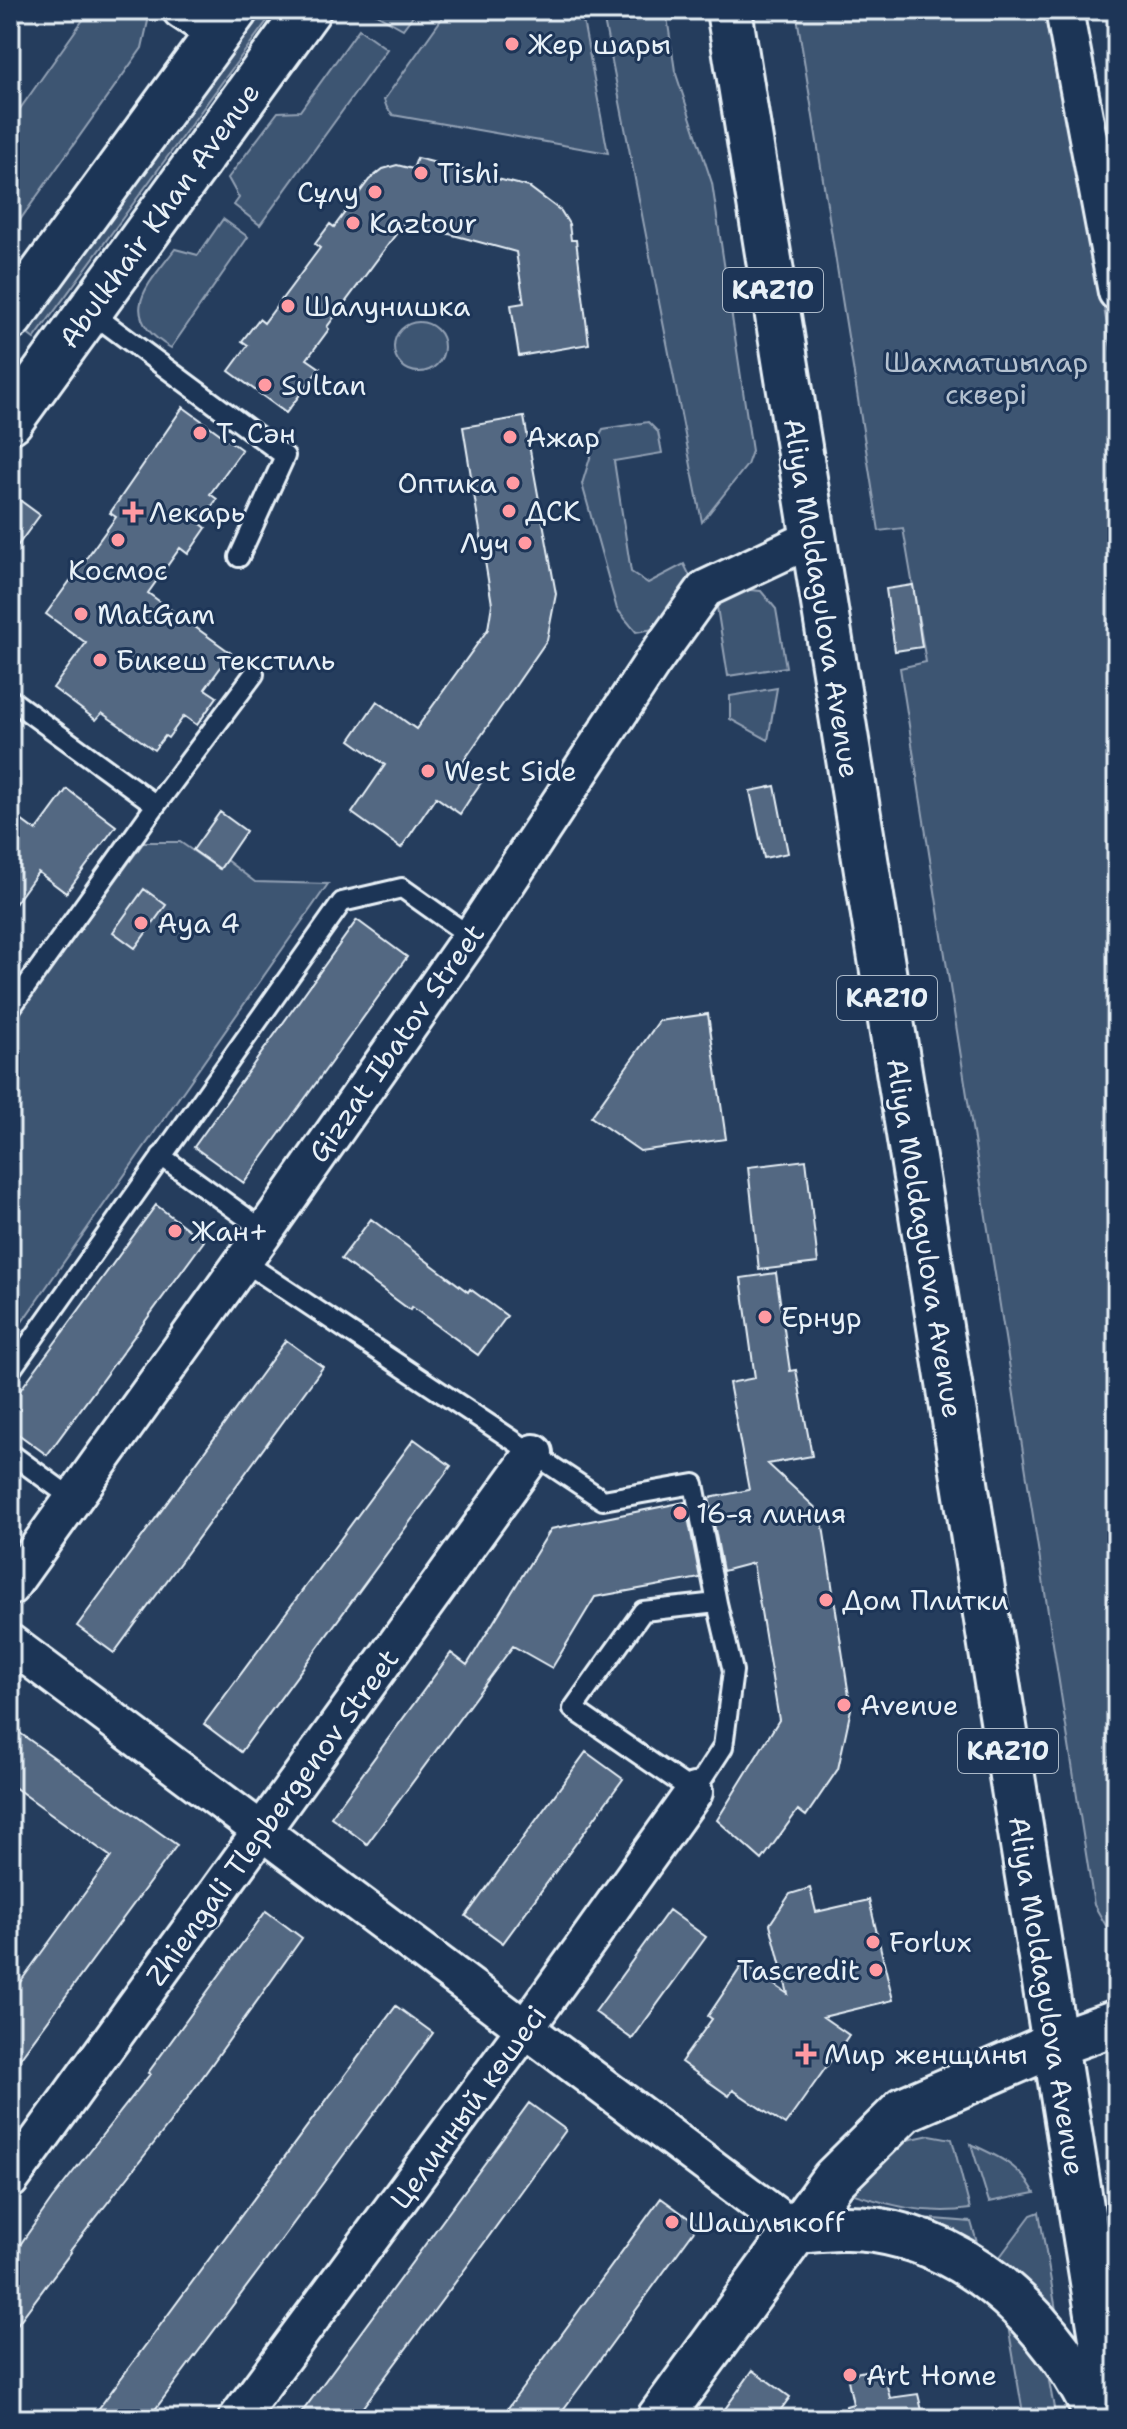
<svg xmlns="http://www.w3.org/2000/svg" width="1127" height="2429" font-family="'Shantell Sans',sans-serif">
	<rect width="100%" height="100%" fill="#253d5d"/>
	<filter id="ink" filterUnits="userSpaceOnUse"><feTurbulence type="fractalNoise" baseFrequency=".0125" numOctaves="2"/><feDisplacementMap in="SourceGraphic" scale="16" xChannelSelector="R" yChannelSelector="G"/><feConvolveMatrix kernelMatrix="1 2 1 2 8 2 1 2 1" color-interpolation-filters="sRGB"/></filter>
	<g filter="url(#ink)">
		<path fill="#3e5472" stroke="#93a2b5" stroke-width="2" d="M90,10H144L148,21L142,48L10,234V123Z
			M257,10H275L34,339L22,330Z
			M374,10H417L403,29L373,12Z
			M448,10H581L608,153L393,115L387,108L384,100Z
			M602,10H666L675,71L712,183L752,451L747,465L702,522Z
			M796,10H1050L1117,380V1936L1108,1929L1094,1905L900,668L926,662L903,528L879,531Z
			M359,29L387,49L260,225L234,205L239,198L228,178L278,112L300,111Z
			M223,219L248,237L171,348C115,315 147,286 175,249L198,255Z
			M394 347a25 25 0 1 1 50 0a25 25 0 1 1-50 0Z
			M648,422L658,432L662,453L614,461L631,572L648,583L684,564L693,582L654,629L636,632L617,609L582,484L594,445L603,429Z
			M739,589L761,591L776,609L786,667L728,676L717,607L727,596Z
			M777,688L768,740L730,719V696Z
			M144,842H180L219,869L226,860L255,882L328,884L10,1339V1025Z
			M930,2135L952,2139L970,2209C923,2216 886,2204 841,2190L885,2149L907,2140Z
			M971,2144C998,2156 1020,2166 1035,2193L989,2202Z
			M831,2203L898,2216L971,2222L978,2246L837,2218Z
			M1039,2212L1057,2316L1031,2286L999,2258L1031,2215Z
			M1005,2308L1047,2370L1056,2419H1024Z"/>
		<path fill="#536782" stroke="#e8f1f8" stroke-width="2" d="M417,158L529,187L561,211L569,224L571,240H576L589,344L519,356L511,305L524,303L516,252L405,222L327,327L329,329L307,359L320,368L286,413L229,371L248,345L242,341L259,319L264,323L320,248L315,244L330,224L334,227L369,180L383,169L397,165L413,169Z
			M183,407L242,450L210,494L217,499L200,523L206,528L188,554L180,548L148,593L231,653L205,689L217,697L197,725L184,716L168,738L165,736L154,750L102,713L96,720L53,688L86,643L46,614L116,517L110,513Z
			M524,417L556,594L547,640L463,762L485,777L473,794L460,814L436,797L401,848L352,813L385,765L350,740L377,701L416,729L488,629L492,604L463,427Z
			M10,493L40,515L10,556Z
			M913,585L922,647L895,651L886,589Z
			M775,786L788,853L764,858L750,791Z
			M67,789L116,826L66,893L38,872L10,911V812L36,831Z
			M220,812L246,831L220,869L193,850Z
			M144,889L166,905L135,948L113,932Z
			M357,920L407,957L244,1183L194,1147Z
			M708,1014L726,1139L640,1151L591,1117L659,1021Z
			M806,1160L818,1263L759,1270L748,1167Z
			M156,1205L204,1241L47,1455L10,1428V1404Z
			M371,1219L468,1292L470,1289L507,1316L478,1355L412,1307L410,1310L341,1259Z
			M776,1273L790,1371L796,1370L812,1456L768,1464L821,1513L851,1709L838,1769L806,1816L798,1810L762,1860L717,1820L779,1720L753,1563L723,1571L709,1498L749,1490L729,1383L755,1378L741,1278Z
			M286,1340L323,1367L114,1653L77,1626Z
			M414,1439L451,1466L241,1752L204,1724Z
			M685,1502L700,1578L595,1597L552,1668L513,1646L367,1844L331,1817L451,1653L467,1665L551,1529Z
			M10,1726L177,1845L10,2072V1996L111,1857L10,1784Z
			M586,1752L623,1779L503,1943L466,1916Z
			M810,1888L816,1912L869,1900L893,2000L823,2017L849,2035L785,2125L733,2090L729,2096L681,2062L712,2019L708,2016L743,1964L788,1994L770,1924L790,1894Z
			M669,1910L706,1937L632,2039L595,2012Z
			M266,1911L302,1938L169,2124L70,2251L71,2252L10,2334V2259L52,2199L150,2074L148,2073Z
			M396,2006L433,2033L268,2258L148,2419H91Z
			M529,2103L566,2130L471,2261L354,2419H297Z
			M661,2198L698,2225L580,2387L556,2419H500Z
			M882,2367L890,2398L918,2394L924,2419H847L846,2406L853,2404L847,2375Z
			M753,2370L790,2397L774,2419H739L725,2409Z"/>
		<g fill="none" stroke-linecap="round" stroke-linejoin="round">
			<defs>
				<path id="lane" d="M89,311L285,456L239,557
					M10,699L156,805L10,1009
					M156,805L254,674
					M161,1156L265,1231
					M243,1261L603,1500L694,1484L717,1603
					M10,1371L342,902L402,888L471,937
					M10,1453L73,1499
					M717,1603L733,1671L723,1747L694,1792L573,1709L643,1611Z"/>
				<path id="street" d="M181,10L217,34
					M1064,10L1117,292
					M10,1587L265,1231L471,937L652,663L705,589L813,538
					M10,1643L796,2231
					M10,2180L534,1453
					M237,2419L525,2029L694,1792"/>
				<path id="secondary" d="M10,318L235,10
					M10,421L308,10
					M659,2419L834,2179L905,2109L1055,2044L1117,2022"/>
				<path id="primary" d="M729,10L1115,2419
					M796,2231C822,2229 848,2226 875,2230C978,2246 1056,2328 1099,2419"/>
			</defs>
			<use href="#lane" stroke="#e8f1f8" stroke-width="24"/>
			<use href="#street" stroke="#e8f1f8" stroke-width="42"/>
			<use href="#secondary" stroke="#e8f1f8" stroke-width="50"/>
			<use href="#primary" stroke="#e8f1f8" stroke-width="50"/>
			<use href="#lane" stroke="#1d3557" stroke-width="18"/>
			<use href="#street" stroke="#1d3557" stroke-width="36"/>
			<use href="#secondary" stroke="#1d3557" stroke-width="44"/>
			<use href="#primary" stroke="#1d3557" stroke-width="44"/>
		</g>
	</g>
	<g fill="#ff9aa2" stroke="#1d3557" stroke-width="3">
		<circle cx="512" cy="44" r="8"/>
		<circle cx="421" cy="173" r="8"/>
		<circle cx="375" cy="192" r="8"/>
		<circle cx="353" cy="223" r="8"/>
		<circle cx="288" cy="306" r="8"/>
		<circle cx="265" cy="385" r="8"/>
		<circle cx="200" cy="433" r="8"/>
		<circle cx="510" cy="437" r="8"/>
		<circle cx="513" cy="483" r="8"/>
		<circle cx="509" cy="511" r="8"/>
		<path d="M129 500h8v8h8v8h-8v8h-8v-8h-8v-8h8z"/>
		<circle cx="118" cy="540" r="8"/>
		<circle cx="525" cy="543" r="8"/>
		<circle cx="81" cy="614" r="8"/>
		<circle cx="100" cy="660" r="8"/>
		<circle cx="428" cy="771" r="8"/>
		<circle cx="141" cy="923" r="8"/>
		<circle cx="175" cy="1231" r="8"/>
		<circle cx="765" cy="1317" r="8"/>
		<circle cx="680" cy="1513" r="8"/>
		<circle cx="826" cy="1600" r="8"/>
		<circle cx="844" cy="1705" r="8"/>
		<circle cx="873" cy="1942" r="8"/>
		<circle cx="876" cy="1970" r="8"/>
		<path d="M802 2042h8v8h8v8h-8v8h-8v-8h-8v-8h8z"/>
		<circle cx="672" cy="2222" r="8"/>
		<circle cx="850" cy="2375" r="8"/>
	</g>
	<g text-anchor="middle" stroke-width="6" stroke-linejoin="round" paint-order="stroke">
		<g fill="#1d3557" stroke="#abb9c8" stroke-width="2">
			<rect x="723" y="268" width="100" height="44" rx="6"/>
			<rect x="837" y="976" width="100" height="44" rx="6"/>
			<rect x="958" y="1729" width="100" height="44" rx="6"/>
		</g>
		<g font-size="26" font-weight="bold" fill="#e8f1f8">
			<text x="773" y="299">KAZ10</text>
			<text x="887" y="1007">KAZ10</text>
			<text x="1008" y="1760">KAZ10</text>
		</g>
		<g font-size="28" fill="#e8f1f8" stroke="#1d3557" text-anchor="start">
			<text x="528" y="54">Жер шары</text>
			<text x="437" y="183">Tishi</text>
			<text x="359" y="202" text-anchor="end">Сұлу</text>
			<text x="369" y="233">Kaztour</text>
			<text x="304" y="316">Шалунишка</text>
			<text x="281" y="395">Sultan</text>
			<text x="216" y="443">Т. Сән</text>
			<text x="526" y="447">Ажар</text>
			<text x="497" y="493" text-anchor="end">Оптика</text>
			<text x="525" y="521">ДСК</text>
			<text x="149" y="522">Лекарь</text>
			<text x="509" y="553" text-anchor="end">Луч</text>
			<text x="118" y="580" text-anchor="middle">Космос</text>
			<text x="97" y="624">MatGam</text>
			<text x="116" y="670">Бикеш текстиль</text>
			<text x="444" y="781">West Side</text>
			<text x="157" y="933">Aya 4</text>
			<text x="191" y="1241">Жан+</text>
			<text x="781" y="1327">Ернур</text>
			<text x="696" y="1523">16-я линия</text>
			<text x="842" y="1610">Дом Плитки</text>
			<text x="860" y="1715">Avenue</text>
			<text x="889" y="1952">Forlux</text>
			<text x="860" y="1980" text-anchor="end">Tascredit</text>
			<text x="824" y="2064">Мир женщины</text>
			<text x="688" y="2232">Шашлыкoff</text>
			<text x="866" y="2385">Art Home</text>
		</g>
		<g font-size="28" fill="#e8f1f8" stroke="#1d3557">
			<text transform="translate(159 215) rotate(-54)" y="10">Abulkhair Khan Avenue</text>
			<text transform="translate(822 598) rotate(81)" y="10">Aliya Moldagulova Avenue</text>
			<text transform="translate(396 1043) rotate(-55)" y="10">Gizzat Ibatov Street</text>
			<text transform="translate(925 1238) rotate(81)" y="10">Aliya Moldagulova Avenue</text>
			<text transform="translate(272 1817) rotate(-54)" y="10">Zhiengali Tlepbergenov Street</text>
			<text transform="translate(1047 1996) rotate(81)" y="10">Aliya Moldagulova Avenue</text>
			<text transform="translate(468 2107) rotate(-54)" y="10">Целинный көшесі</text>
		</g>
		<g font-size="28" fill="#b5c2d0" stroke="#1d3557">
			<text x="986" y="372">Шахматшылар<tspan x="986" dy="32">сквері</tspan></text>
		</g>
	</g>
	<rect width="1127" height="2429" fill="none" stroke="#1d3557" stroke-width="40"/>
	<rect x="20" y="20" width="1087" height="2389" fill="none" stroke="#e8f1f8" stroke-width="3" filter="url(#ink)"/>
</svg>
